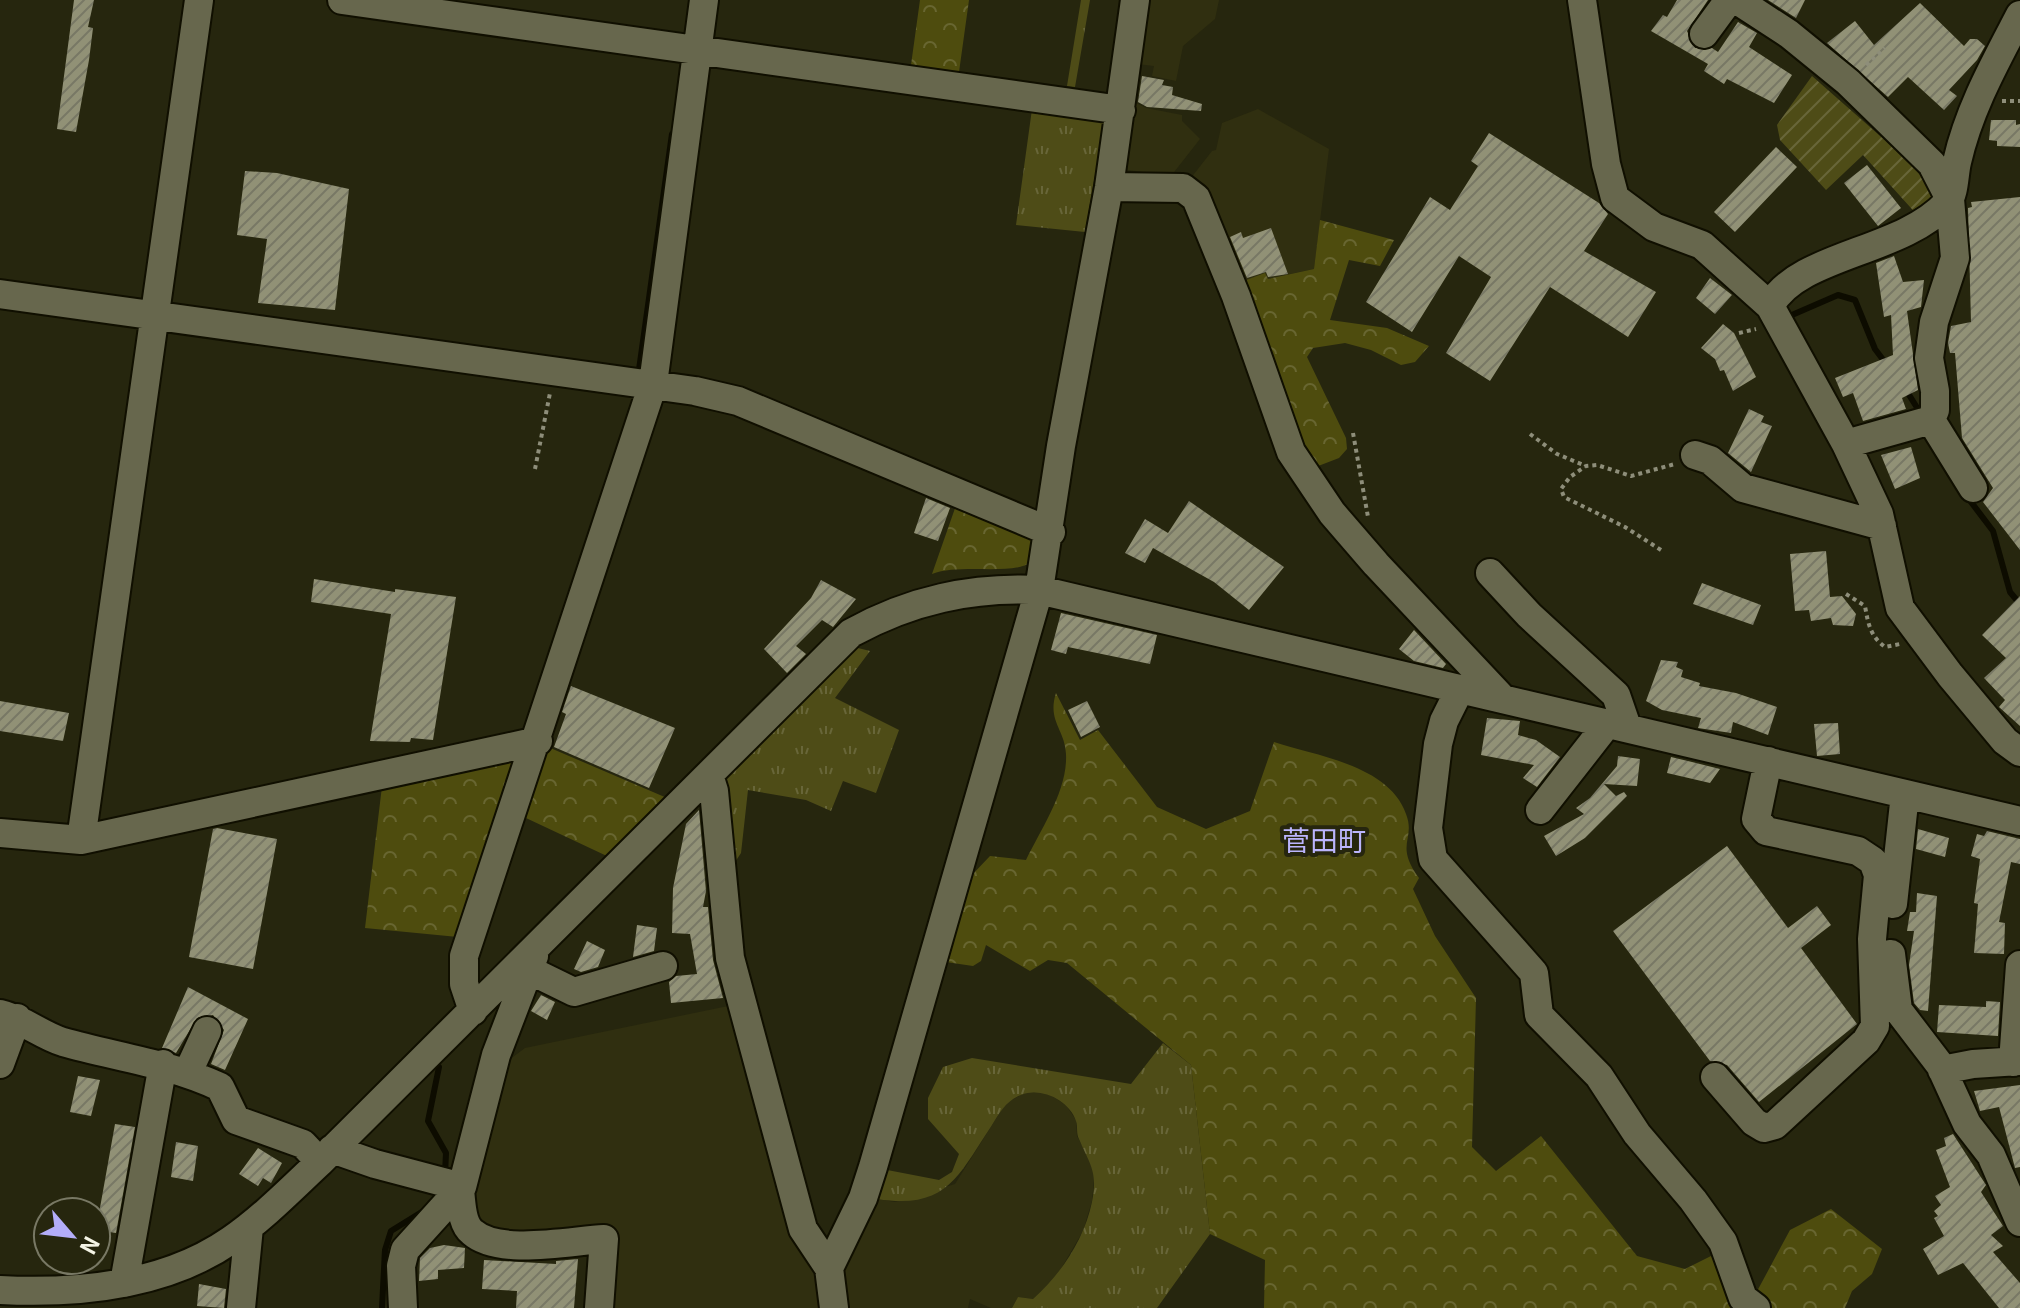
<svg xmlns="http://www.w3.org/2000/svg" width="2020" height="1308" font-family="Georgia,'Noto Sans JP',serif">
	<defs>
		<pattern id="grass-tufts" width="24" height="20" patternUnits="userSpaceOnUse" patternTransform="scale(2)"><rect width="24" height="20" fill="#4e4c17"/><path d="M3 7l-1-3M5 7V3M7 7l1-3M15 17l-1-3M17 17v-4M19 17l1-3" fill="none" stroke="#686639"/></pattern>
		<pattern id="forest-crowns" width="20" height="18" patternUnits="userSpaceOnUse" patternTransform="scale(2)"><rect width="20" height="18" fill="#4e4c0e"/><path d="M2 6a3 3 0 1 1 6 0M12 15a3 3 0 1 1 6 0" fill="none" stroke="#686631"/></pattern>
		<pattern id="garden-furrows" width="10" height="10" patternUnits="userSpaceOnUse" patternTransform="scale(2)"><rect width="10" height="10" fill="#4e4c17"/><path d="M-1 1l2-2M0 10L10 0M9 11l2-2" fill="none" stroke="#686639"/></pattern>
		<pattern id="building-hatch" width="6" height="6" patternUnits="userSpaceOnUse" patternTransform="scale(2)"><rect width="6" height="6" fill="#919176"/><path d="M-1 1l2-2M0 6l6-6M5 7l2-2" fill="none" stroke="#787865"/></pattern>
	</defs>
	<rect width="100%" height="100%" fill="#26260e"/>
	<path fill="#302f10" d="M1146,0H1219L1215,19L1183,46L1176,81L1152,76L1154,66L1138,64Z
		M1132,101L1146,108L1182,115V121L1200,139L1171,176L1121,169Z
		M1258,109L1329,149L1314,269L1267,279L1265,274L1241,282L1187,183L1212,151L1216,150L1222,123Z
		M733,1005L793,1242L824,1285L827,1308H606L610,1231L494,1237L476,1217L471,1190L509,1060L525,1048Z
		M1024,1093H1047L1066,1105L1076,1120L1077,1136L1095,1169L1092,1201L1083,1231L1055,1279L1033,1299L1018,1297L1012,1308H991L970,1299L968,1308H844L843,1259L877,1199L895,1202L955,1184L1005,1104Z"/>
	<path fill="url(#grass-tufts)" d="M1081,0H1090L1075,87L1067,86Z
		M1033,102L1105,118L1085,232L1016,225Z
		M854,647L870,651L835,698L899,730L876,793L843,781L831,811L806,800L748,790L741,853L731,868L722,777Z
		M1163,1043L1191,1065L1210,1234L1157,1308H1012L1018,1297L1033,1299C1061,1274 1084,1240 1092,1202C1098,1171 1090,1165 1079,1139C1076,1133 1078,1127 1076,1121C1069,1100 1041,1087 1021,1095C1006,1101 1000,1112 992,1125C958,1176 947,1210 877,1199L882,1169L939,1180L952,1172L959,1154L928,1119V1098L943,1067L972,1058L1131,1084Z"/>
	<path fill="url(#forest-crowns)" d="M920,0H969L959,72L911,65Z
		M1320,220L1394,240L1380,266L1349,260L1330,320L1387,328L1429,346L1415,362L1401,365L1371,350L1345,343L1313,348L1307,357L1346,438L1347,449L1339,458L1313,468L1293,441L1241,282L1265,273L1268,279L1314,269Z
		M960,494L1037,528L1031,562C1013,576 960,563 932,574Z
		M1056,693L1080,740L1098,730L1157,807L1206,829L1250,811L1274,742C1316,756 1389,765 1406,814C1416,840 1394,844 1419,878L1413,889L1435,936L1476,998L1472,1147L1496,1171L1541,1136L1637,1256L1685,1269L1713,1255L1755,1295L1790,1230L1831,1209L1882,1249L1872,1274L1852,1291L1845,1308H1264L1265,1260L1210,1234L1191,1065L1067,963L1048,960L1030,971L986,945L981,961L973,966L946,962L971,876L990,856L1026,860C1041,829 1068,790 1066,754C1065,729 1047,721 1056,693Z
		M548,747L667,798L609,857L526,818Z
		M518,751L458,937L365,928L383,778Z"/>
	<path fill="url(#garden-furrows)" d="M1812,76L1912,164L1939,201L1920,218L1863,155L1826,190L1780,140L1777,125Z"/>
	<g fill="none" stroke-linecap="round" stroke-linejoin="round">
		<path stroke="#0d0c00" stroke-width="6" d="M1785,318L1838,295L1855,300L1875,349L1887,365
			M638,377L672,134
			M1906,390L1921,414
			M1968,498L1993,531L2010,592L2020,604
			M439,1067L428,1121L446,1153L445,1174
			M382,1308L385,1250L391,1231L425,1210"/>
	</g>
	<path fill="url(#building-hatch)" d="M74,0H94L88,27L93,28L89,60L76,132L57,129Z
		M1677,0H1708L1687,31L1695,48H1712L1718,52L1738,22L1757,33L1749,47L1792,75L1774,103L1727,79L1724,84L1704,71L1708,64L1651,31L1663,15L1667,17Z
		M1768,0H1805L1796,18Z
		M1920,3L1964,46L1970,39H1977L1985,46L1977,60L1949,90L1957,96L1944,110L1908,77L1888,97L1827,43L1855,21L1874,45Z
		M1142,76L1164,80L1162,85L1173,87L1172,95L1202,104L1201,111L1147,107L1138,102Z
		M1991,120H2016V125L2020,124V147L1997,146V141L1989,140Z
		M1489,133L1599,203L1608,214L1584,251L1656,292L1628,337L1550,287L1490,381L1446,353L1491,277L1459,256L1412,332L1366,302L1430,197L1450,210L1478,166L1471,161Z
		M1776,147L1797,167L1735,232L1714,212Z
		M1867,165L1901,208L1878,226L1844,183Z
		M245,171L277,173L349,189L335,310L258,303L267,239L237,235Z
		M2020,197V550L1983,502L1993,488L1962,438L1955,353H1950L1948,343L1951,326L1971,322L1968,208L1972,207L1971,202Z
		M1271,228L1288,274L1268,277L1266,272L1247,278L1230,237L1241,232L1243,238Z
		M1894,256L1903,282L1924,280L1921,307L1907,311L1918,390L1902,398L1906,409L1863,421L1853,393L1843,397L1835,378L1893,355L1891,315L1884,317L1876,263Z
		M1710,278L1732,295L1715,314L1696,298Z
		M1723,324L1734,333L1756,377L1733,391L1724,370L1720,371L1715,359L1701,348Z
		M1749,409L1764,416L1761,422L1772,426L1751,472L1728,453Z
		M1911,447L1920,478L1895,489L1881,455Z
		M926,498L950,508L938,541L914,533Z
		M1189,501L1284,567L1249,610L1214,582L1153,548L1145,563L1125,553L1145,519L1168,533Z
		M1826,551L1830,597L1842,596L1856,614L1853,626L1833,625L1831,618L1811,621L1809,610L1795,611L1790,554Z
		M314,579L395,592V589L456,597L433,740L411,738L410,742L370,741L391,614L311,602Z
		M821,580L856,599L833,627L822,620L796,646L806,654L787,673L764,649L811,598Z
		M1702,583L1761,605L1753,625L1693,604Z
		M2020,596V726L1999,707L2005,700L1984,678L2006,658L1982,635Z
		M1061,613L1157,635L1150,664L1068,647L1066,654L1051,650Z
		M1414,630L1446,664L1443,668L1414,661L1399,649Z
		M1661,660L1678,662L1676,667L1683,670L1681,677L1700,683L1699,686L1736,693L1777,707L1768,735L1733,722L1731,733L1698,728L1701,718L1662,710L1646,701Z
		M571,686L675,728L649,788L554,747L566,714L562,712Z
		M0,701L69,713L63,741L0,731Z
		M1087,701L1100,727L1081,737L1068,710Z
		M1487,718L1520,721L1518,735L1536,740L1560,757L1537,787L1523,778L1534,765L1481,755Z
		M1838,723L1840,754L1817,756L1814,724Z
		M1618,756L1640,759L1637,786L1604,784L1616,796L1624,792L1627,796L1585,838L1556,856L1544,836L1584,814L1576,808L1590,798L1617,766Z
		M1671,757L1692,762L1720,769L1710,783L1667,773Z
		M699,810L706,891L703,907H708L713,960L723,998L671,1003L669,982L676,976L697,974L690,934L672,933L673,888L686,824Z
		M217,828L277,839L253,969L189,957L213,829Z
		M1918,829L1949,838L1945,857L1916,849Z
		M1987,831L2020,839V864L2011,862L1999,922L2005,923L2004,954L1974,953L1978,904L1974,903L1980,859L1971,856L1977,834L1984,836Z
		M1727,846L1788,928L1817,906L1831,925L1801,948L1857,1024L1759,1102L1727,1065L1710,1061L1613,931Z
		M1917,893L1937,896L1928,1011L1920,1010L1914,1003L1909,965L1914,931H1907L1910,912H1916Z
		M637,925L657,928L654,951L633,957Z
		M587,941L605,950L598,967L581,972L574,969Z
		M188,987L248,1019L225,1070L211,1064L224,1030L213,1015L197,1018L176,1053L162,1048Z
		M541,995L555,1002L547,1020L531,1011Z
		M1986,1001L2000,1002L1998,1036L1937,1032L1939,1005L1986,1007Z
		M78,1076L100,1080L91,1116L70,1112Z
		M2020,1085V1167L2015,1168L1999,1107L1980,1111L1974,1091Z
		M115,1124L135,1127L116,1233L96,1230Z
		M1953,1134L1986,1185L1981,1192L2003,1226L1991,1235L2003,1246L1993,1252L2020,1283V1308H1999L1963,1263L1938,1275L1923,1249L1944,1236L1934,1218L1938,1216L1934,1211L1941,1205L1935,1196L1950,1187L1936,1150L1946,1146L1944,1138Z
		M176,1142L198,1146L193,1181L171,1177Z
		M258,1148L282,1163L271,1183L263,1178L258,1186L239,1174Z
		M444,1245L465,1248L464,1268L438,1270V1279L419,1281L420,1258L430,1248Z
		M578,1259L574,1308H516L517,1291L482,1289L484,1260L556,1264V1261Z
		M199,1284L226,1289L224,1308L197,1306Z"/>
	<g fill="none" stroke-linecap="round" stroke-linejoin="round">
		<defs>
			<path id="minor" d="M342,0L1121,110
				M1582,0L1606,164L1615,198L1654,227L1702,245L1770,306L1846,444L1879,514L1900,608L1950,675L2005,741L2020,752
				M1737,0L1789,34L1848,82L1932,164L1950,199L1955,258L1934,322L1929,358L1935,391V410L1931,420L1846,444
				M1704,34L1729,0
				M1109,187L1183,188L1196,198L1236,296L1291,452L1332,513L1376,564L1503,699
				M0,294L695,391L738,401L1051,532
				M1770,306C1798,254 1901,253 1947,203C1955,193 1954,174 1957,162C1969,109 1995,63 2020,15
				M1931,420L1973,488
				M1695,455L1710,460L1743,488L1882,526
				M1490,573L1529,615L1616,695L1627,727
				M1460,689L1444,721L1438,744L1428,828L1433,859L1534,973L1539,1015L1599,1076L1637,1134L1693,1200L1723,1242L1743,1298L1756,1308
				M709,775L714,791L730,958L803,1229L829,1268
				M1540,810L1608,723
				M0,833L81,840L538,741
				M81,840L199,0
				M1893,904L1905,794
				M1891,954L1898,1010L1940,1065L1967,1124L1991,1155L2020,1222
				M529,970L574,992L663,966
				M473,1011L464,984V956L653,384L704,0
				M0,1014C23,1019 41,1035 63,1042C116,1057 169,1063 220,1087L236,1120L303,1144L320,1162
				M2013,1062L2020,965
				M0,1064L17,1018
				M1942,1070L1973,1064L2020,1061
				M188,1072L207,1031
				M1715,1077L1754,1122L1764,1128L1775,1125L1866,1041L1875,1026L1872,939L1878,875L1873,861L1858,851L1766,831L1756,819L1768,761
				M332,1149L375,1164L462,1187
				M460,1191C462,1204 461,1223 472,1232C499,1256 569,1241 604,1239L599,1308
				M124,1283L163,1064
				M0,1290C79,1294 165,1286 231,1240C264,1217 291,1189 320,1162L851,633C911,600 971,587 1039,590L2020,821
				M241,1308L249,1227
				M403,1308L401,1266L405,1250L462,1187L496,1055L534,956
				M834,1308L829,1268L863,1198L873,1167L1039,590L1061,446L1109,187L1135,0"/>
		</defs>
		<use href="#minor" stroke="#100f00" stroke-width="32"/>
		<path stroke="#8e8e7a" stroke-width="4" stroke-dasharray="4 4" stroke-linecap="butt" d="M1866,65L1885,48
			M2002,101H2020
			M1739,333L1756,329
			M1353,433L1368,517
			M1530,434L1557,454L1586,466
			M535,469L550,393
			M1661,550L1625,527L1564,497L1561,489L1570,477L1586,466L1597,465L1631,476L1675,464
			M1846,594L1865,606C1868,623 1870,636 1885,647L1900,644"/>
		<use href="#minor" stroke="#67674d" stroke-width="28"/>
	</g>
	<g text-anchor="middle" stroke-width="8" stroke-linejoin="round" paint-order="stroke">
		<g font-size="28" fill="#bbb5fd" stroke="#26260e">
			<text x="1324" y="851">菅田町</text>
		</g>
	</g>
	<g transform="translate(72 1236) rotate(118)"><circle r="38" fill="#26260e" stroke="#787864" stroke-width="2"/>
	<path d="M0-6L14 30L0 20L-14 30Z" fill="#b3adf9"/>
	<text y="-12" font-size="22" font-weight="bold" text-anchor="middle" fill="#f4f4e5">N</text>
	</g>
</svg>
